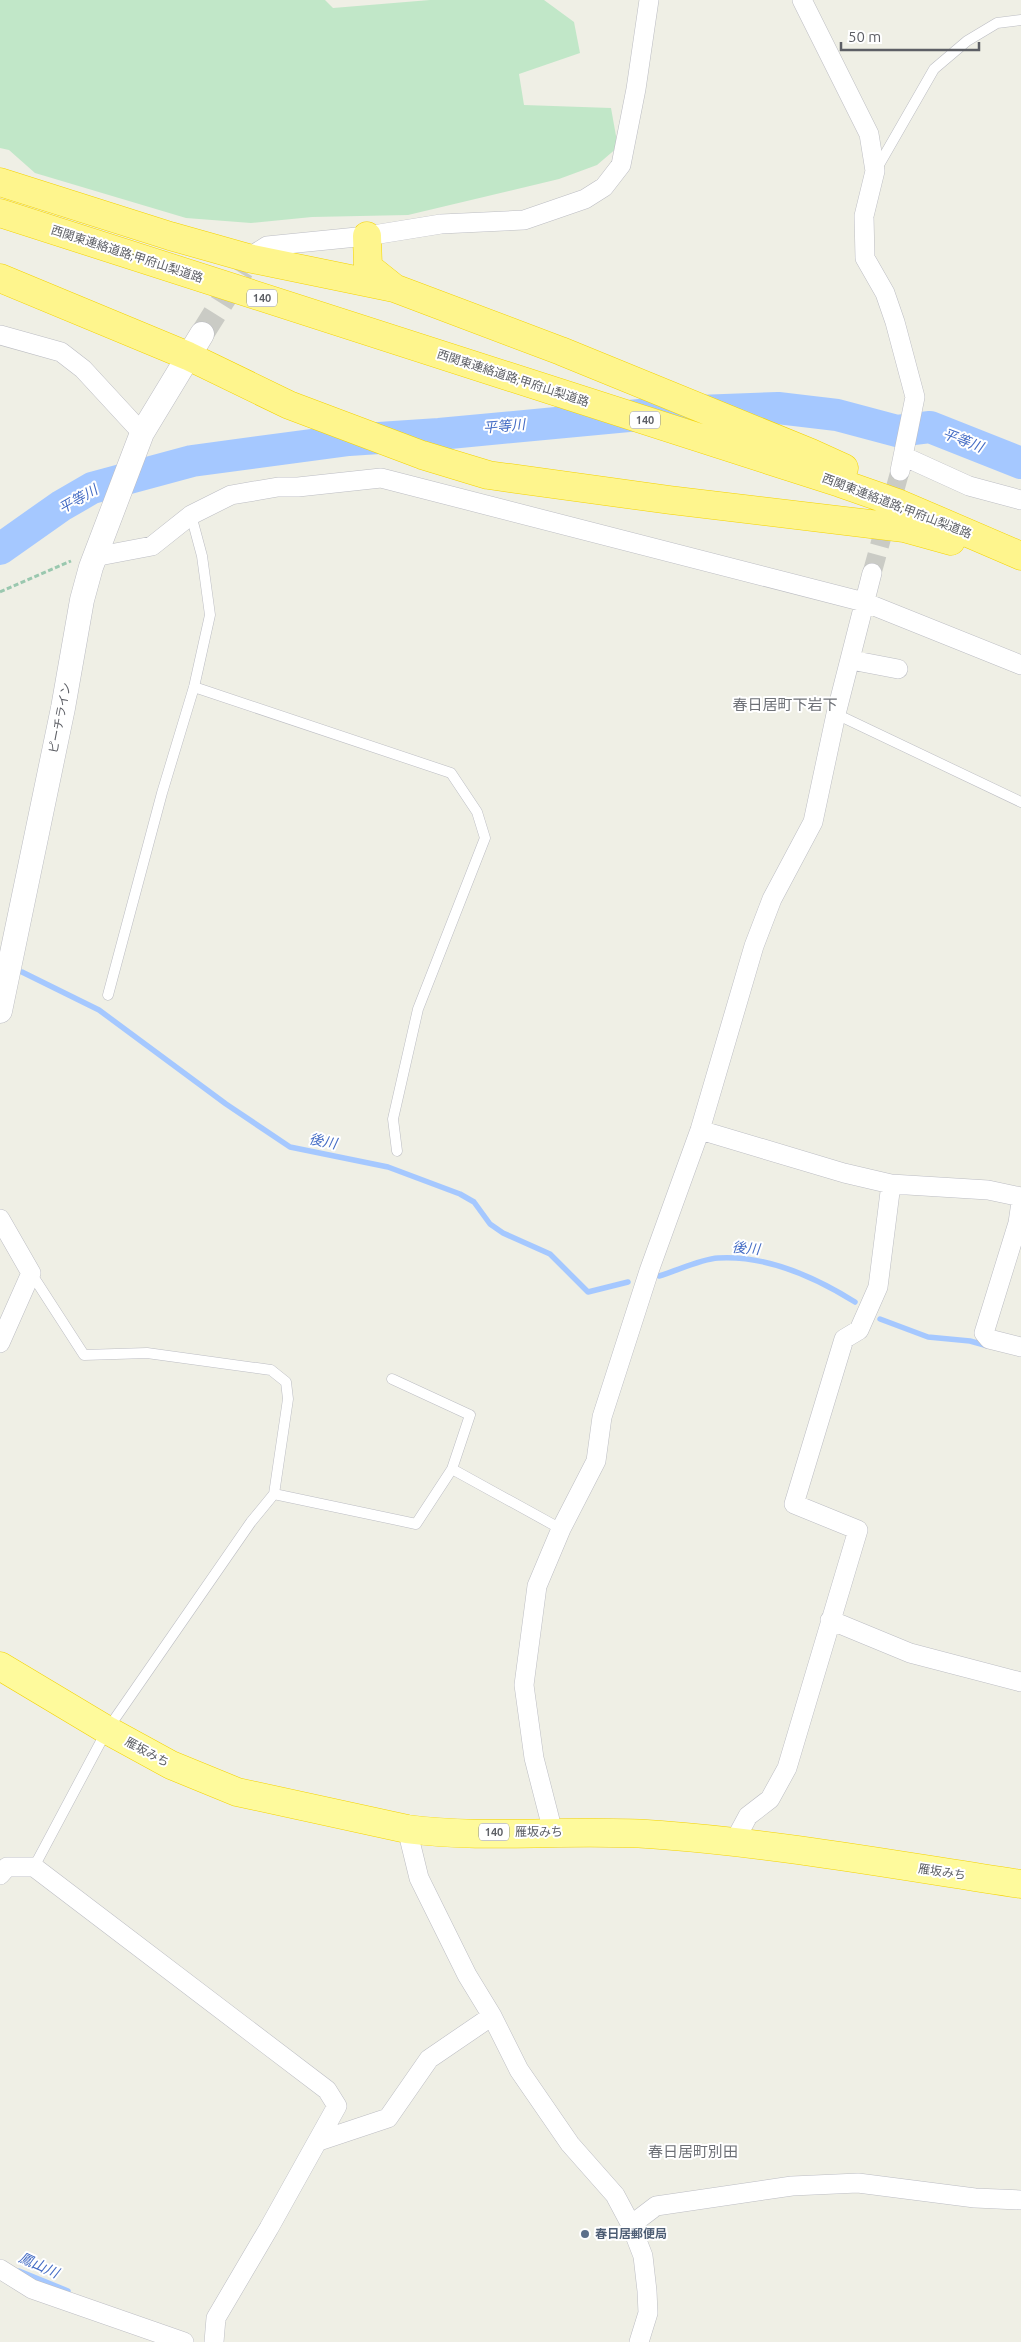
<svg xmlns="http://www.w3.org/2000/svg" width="1021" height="2342" font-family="Ubuntu,'Noto Sans JP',sans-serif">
	<rect width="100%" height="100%" fill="#efefe5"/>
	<path fill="#c1e7c8" d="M0,0H325L333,8L430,0H544L574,22L580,53L519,74L524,105L611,108L618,147L597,165L559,179L408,215L312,217L251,223L186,218L35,173L9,150L0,148Z"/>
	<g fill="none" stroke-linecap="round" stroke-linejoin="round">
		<path stroke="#a5c8ff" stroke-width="5.5" d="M22,972L99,1010L226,1104L290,1147L388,1167L460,1194L474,1202L490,1224L503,1233L550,1254L588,1292L628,1282
			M659,1276C676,1271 701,1259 718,1258C766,1255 815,1277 855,1302
			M880,1319L928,1337L970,1341L988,1346
			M19,2271L68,2291"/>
		<path stroke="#a5c8ff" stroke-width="32" d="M0,549L61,506L92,488L192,461L349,440L439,434L671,412L778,408L837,415L897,431L930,427L1021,463"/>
		<path stroke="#cacbc5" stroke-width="19" stroke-dasharray="19 9" stroke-linecap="butt" d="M872,573L900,471"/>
		<path stroke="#cacbc5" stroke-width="24" stroke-dasharray="24 12" stroke-linecap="butt" d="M202,334L242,270"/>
		<defs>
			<path id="service" d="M876,170L934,69L967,41L997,23L1021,20
				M194,687L451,773L477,812L485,838L418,1009L393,1119L397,1151
				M836,714L1021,802
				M108,995L162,793L194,687L210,615L202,556L191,515
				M31,1273L84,1355L147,1353L271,1370L286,1382L288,1399L274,1494
				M392,1379L470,1415L452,1469
				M34,1867L107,1730L251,1522L274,1494L416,1524L452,1469L561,1529"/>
			<path id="minor" d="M802,0L869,134L875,171L864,216L865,258L885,293L895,322L915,397L900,471
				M248,258L267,246L367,236L441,224L524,220L585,199L604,187L621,165L636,89L649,0
				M0,335L61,352L83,369L142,433
				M903,456L969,486L1021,500
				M94,557L152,546L191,515L231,495L278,487H298L381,478L864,602L1021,665
				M851,660L898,669
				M700,1130L844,1173L891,1184L988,1190L1021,1197
				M1021,1202L1018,1223L984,1333L989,1339L1021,1347
				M0,1219L31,1273L0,1343
				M830,1620L910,1653L1021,1682
				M407,1829L419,1878L467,1975L492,2016L519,2070L570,2144L615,2195L631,2225L643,2256L647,2291L648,2313L639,2342
				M553,1832L534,1758L524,1685L537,1586L561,1529L596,1461L602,1417L649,1271L700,1130L754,946L772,899L813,822L836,714L872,573
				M734,1842L748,1816L770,1799L787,1768L858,1530L794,1504L844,1339L859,1330L878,1287L891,1184
				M0,1875L7,1867H34L327,2090L337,2106L269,2228L216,2318L214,2342
				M319,2141L388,2118L429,2059L492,2016
				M631,2225L656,2206L792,2186L858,2183L975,2198L1021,2200
				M0,2269L32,2289L184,2342"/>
			<path id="tertiary" d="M0,1011L63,708L82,600L91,567L142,433L202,334"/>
			<path id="trunk" d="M0,1666L107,1730L171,1765L237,1792L407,1829C489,1840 577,1828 661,1835C781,1844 901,1866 1021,1884"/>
			<path id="motorway" d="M0,182L170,236L248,258L394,288L561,351L811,453L844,468
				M0,213L840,483L900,504L1021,556
				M367,236L368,267L393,287
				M0,278L188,356L289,405L422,455L488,475L670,500L904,528L951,541"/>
		</defs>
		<use href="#service" stroke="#bcbdc3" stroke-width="11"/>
		<use href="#minor" stroke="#bcbdc3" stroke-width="20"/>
		<use href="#tertiary" stroke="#bcbdc3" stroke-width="25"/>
		<use href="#trunk" stroke="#f4d300" stroke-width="29"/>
		<use href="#motorway" stroke="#f4d300" stroke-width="29"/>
		<path stroke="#9ac8af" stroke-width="3" stroke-dasharray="5 2.5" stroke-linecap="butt" d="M0,592L71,561"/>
		<use href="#service" stroke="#fff" stroke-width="10"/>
		<use href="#minor" stroke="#fff" stroke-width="19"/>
		<use href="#tertiary" stroke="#fff" stroke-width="24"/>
		<use href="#trunk" stroke="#fefa9c" stroke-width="28"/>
		<use href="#motorway" stroke="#fef58d" stroke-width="28"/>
	</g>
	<circle fill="#5c6f8a" stroke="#fff" stroke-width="2" cx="585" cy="2234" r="5"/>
	<g text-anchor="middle" stroke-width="4" stroke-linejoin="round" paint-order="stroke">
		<g fill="#fff" stroke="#8e8f93" stroke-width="1">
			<rect x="247" y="289.5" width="30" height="17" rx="4"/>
			<rect x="630" y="411.5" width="30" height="17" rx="4"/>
			<rect x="479" y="1823.5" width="30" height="17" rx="4"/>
		</g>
		<g font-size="11" font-weight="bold" fill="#5d5f65">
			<text x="262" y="302">140</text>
			<text x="645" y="424">140</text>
			<text x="494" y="1836">140</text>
		</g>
		<g font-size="12" fill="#5d5f65" stroke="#fff">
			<text transform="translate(127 254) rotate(18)" y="4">西関東連絡道路;甲府山梨道路</text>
			<text transform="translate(513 378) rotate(18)" y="4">西関東連絡道路;甲府山梨道路</text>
			<text transform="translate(897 506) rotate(21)" y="4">西関東連絡道路;甲府山梨道路</text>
			<text transform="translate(60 718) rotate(-79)" y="4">ピーチライン</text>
			<text transform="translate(147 1752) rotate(28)" y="4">雁坂みち</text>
			<text x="539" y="1836">雁坂みち</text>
			<text transform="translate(942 1872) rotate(8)" y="4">雁坂みち</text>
		</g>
		<g font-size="12" font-weight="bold" fill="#4e5e75" stroke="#fff" text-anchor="start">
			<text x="595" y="2238">春日居郵便局</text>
		</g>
		<g font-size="14" font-style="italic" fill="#456dc5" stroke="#fff">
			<text transform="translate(504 426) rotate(-5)" y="5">平等川</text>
			<text transform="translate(963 440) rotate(21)" y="5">平等川</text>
			<text transform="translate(78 499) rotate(-30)" y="5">平等川</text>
			<text transform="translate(323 1141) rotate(11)" y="5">後川</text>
			<text transform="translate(746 1248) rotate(5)" y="5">後川</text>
			<text transform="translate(39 2265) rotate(24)" y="5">鳳山川</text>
		</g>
		<g font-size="15" fill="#6e7177" stroke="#fff">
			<text x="785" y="710">春日居町下岩下</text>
			<text x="693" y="2157">春日居町別田</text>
		</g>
	</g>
	<path d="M841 42v8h138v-8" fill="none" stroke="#5d5f65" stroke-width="2.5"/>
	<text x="848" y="42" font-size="15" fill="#5d5f65" stroke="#ffffff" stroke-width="4" paint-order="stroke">50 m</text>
</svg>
